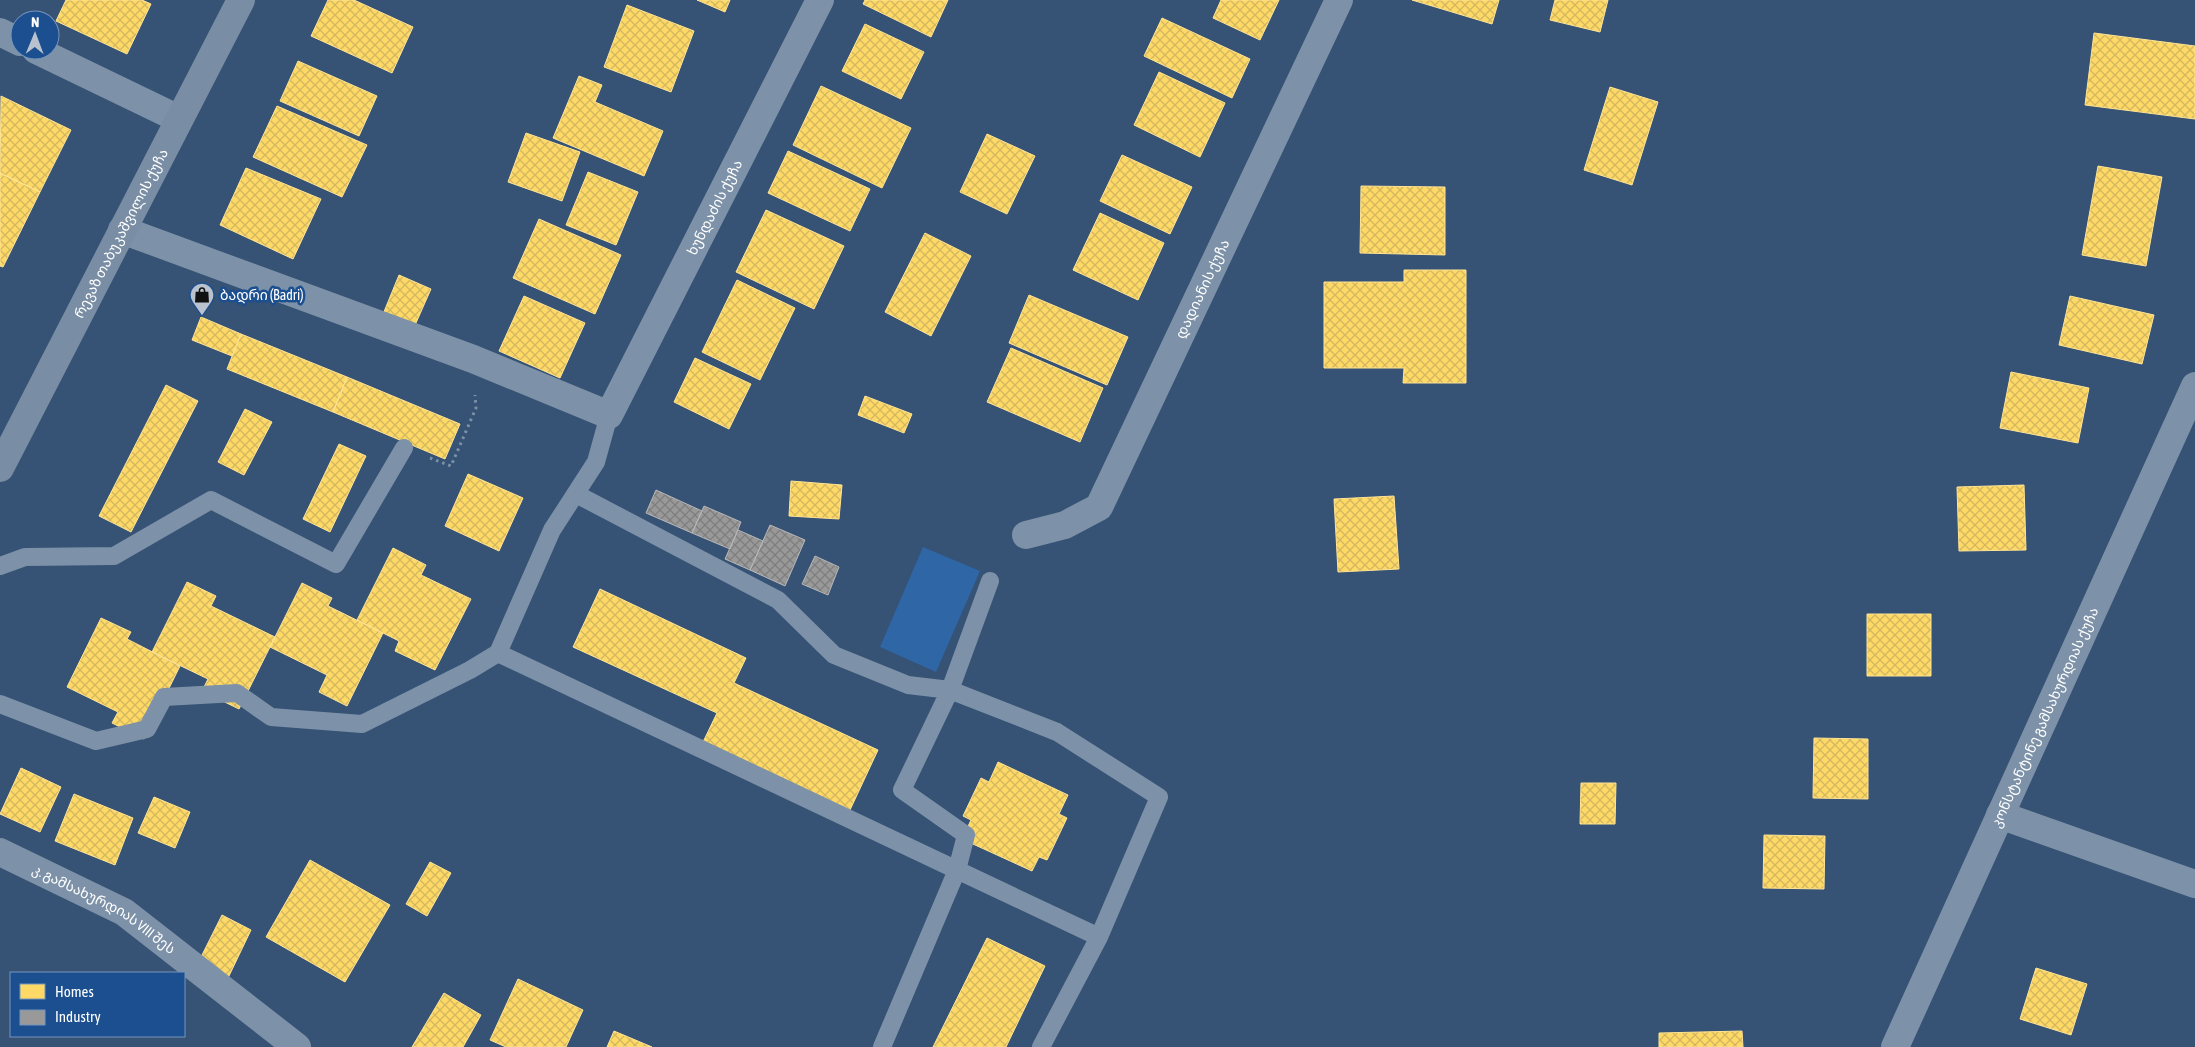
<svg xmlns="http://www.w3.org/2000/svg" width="2195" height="1047" font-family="'Asap Condensed','Noto Sans Georgian',sans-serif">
	<defs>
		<pattern id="homes-cross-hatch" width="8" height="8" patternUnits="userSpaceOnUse" patternTransform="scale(1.25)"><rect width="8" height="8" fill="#ffd966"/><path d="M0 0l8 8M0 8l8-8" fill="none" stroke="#d2b660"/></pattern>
		<pattern id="industry-cross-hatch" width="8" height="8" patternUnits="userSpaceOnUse" patternTransform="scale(1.25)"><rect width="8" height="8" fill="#999"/><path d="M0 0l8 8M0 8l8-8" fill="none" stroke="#7e7e7e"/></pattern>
	</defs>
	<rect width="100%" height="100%" fill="#365274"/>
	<path fill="#2f66a5" d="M923,547L980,571L936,672L880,647Z"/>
	<path fill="url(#homes-cross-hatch)" stroke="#ffe494" d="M66,0H142L151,4L127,54L56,21Z
		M328,0H354L413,27L392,73L311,36Z
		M697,0H730L725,12Z
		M865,0H948L931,37L863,4Z
		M1221,0H1279L1260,40L1213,18Z
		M1412,0H1499L1492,24Z
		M1555,0H1608L1600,32L1550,20Z
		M627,5L694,31L671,92L604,67Z
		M1162,18L1250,59L1232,98L1144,56Z
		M865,24L924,52L901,99L842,71Z
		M2094,33L2195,46V119L2085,105Z
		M298,61L377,96L359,136L280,101Z
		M1159,72L1225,103L1200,157L1134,125Z
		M579,76L602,85L595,102L663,131L644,176L553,138Z
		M821,86L911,128L882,188L793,145Z
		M1610,87L1658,102L1632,185L1584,170Z
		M1,96L71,130L40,192L0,173Z
		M277,106L367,145L342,197L253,157Z
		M526,133L580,152L562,201L508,182Z
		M987,134L1035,156L1007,214L960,192Z
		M788,151L870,189L850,231L768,193Z
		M1122,155L1192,187L1170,234L1100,201Z
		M2098,166L2162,177L2146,266L2082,255Z
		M246,168L321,199L293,259L220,225Z
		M588,172L638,192L616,245L566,225Z
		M0,173L40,192L3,267L0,266Z
		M1361,186L1445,187V255L1360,253Z
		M766,210L844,246L814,309L736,272Z
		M1100,213L1164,243L1138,300L1073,270Z
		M539,219L621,255L595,314L513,278Z
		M925,233L971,256L931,336L885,312Z
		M1404,270H1466V383H1403L1404,368H1324V282H1404Z
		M399,275L431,289L412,332L381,319Z
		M737,280L795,308L760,380L702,352Z
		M1029,295L1128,337L1107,385L1009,343Z
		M524,296L585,323L560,378L499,351Z
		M2070,296L2154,315L2142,364L2059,345Z
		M201,317L241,334L232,356L192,340Z
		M241,334L347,377L333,412L227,369Z
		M1011,348L1103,388L1080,442L987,402Z
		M695,358L751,384L729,429L674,402Z
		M2011,372L2089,388L2078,443L2000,428Z
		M347,377L460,424L445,459L333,412Z
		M166,385L198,401L131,532L99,516Z
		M865,396L912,414L904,433L858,415Z
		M245,409L272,422L244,475L218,462Z
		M339,444L366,456L330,532L303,519Z
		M468,474L523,498L499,551L445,526Z
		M791,481L842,485L839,519L789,516Z
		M2024,485L2026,550L1959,551L1957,487Z
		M1394,496L1399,569L1338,572L1334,499Z
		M393,548L426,565L421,575L471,599L435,670L395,651L399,641L357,620Z
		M187,582L216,596L211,606L275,637L239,709L202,691L208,679L152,652Z
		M302,583L332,598L328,606L383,633L347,706L319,692L327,675L270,647Z
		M600,589L746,658L734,683L878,750L850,810L703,742L717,713L573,647Z
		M1867,614H1931V676H1867Z
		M101,618L131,632L127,639L180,666L144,739L112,723L118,712L67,687Z
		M1814,738L1868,739V799L1813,798Z
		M998,762L1068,795L1059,814L1067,818L1047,860L1039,857L1032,871L962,839L971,820L963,816L981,778L989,782Z
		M21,768L61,787L40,832L0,814Z
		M1581,783H1616L1615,824H1580Z
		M74,794L133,818L115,865L55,841Z
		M154,797L190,812L175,848L138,833Z
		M1764,835L1825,836L1824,889L1763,888Z
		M310,860L390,905L345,982L266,937Z
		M430,862L451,873L427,916L406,904Z
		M222,915L251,930L228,978L198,963Z
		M987,938L1045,966L1006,1047H933Z
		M2036,968L2087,984L2071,1035L2020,1019Z
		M518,979L583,1010L566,1047H506L490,1040Z
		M444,993L481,1015L463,1047H412Z
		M614,1031L652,1047H607Z
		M1742,1031L1743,1047H1659V1033Z"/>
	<path fill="url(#industry-cross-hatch)" stroke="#b8b8b8" d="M656,490L702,511L692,533L646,513Z
		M704,506L741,522L730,549L692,533Z
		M770,525L805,540L785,586L750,570Z
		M738,530L763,541L750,570L725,559Z
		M815,556L839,567L828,595L802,584Z"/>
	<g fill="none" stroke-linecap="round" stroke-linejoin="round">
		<path stroke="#7d92a8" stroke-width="3" stroke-dasharray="2.5 4" stroke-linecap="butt" d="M430,458L451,466L476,408L475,395"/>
		<path stroke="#7d92a8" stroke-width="18" d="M576,494L778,600L834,655L908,685L950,690L1057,732L1159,797L1099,937
			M0,566L25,557L114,556L211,500L336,564L404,448
			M990,581L950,690L902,790L966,835L957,870L1099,937L1041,1047
			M498,653L552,530L596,462L609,415
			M0,704L96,741L147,729L164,697L237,693L271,717L362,724L470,670L498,653L957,870L882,1047"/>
		<g stroke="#7d92a8" stroke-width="28">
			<path d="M0,32L20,42"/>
			<path d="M36,50L179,119"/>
			<path id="s1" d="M122,230L473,359L609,415L820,0"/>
			<path id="s2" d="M1026,535L1065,525L1099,507L1339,0"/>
			<path d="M2000,815L2195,884"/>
			<path id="s3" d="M0,852L124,912L297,1047"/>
		</g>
		<path stroke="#7d92a8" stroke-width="28" id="s4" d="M1895,1047L2195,386"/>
		<path stroke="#798da4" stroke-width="28" id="s5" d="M0,468L241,0"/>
	</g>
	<defs>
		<symbol id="shop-pin" viewBox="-11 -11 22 30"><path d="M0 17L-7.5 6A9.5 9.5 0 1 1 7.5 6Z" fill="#b9c2ce" stroke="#1b4f8f"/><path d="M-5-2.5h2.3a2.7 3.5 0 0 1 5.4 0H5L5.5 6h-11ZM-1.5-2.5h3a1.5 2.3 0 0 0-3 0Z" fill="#111"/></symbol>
	</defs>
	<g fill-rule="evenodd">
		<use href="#shop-pin" x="188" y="281" width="28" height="38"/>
	</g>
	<g text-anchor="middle" stroke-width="5" stroke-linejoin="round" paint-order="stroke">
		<g font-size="14" fill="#fff" stroke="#1b4f8f">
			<text dy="5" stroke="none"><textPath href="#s1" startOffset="754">ხუნდაძის ქუჩა</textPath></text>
			<text dy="5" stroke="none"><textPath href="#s5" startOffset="264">რევაზ თაბუკაშვილის ქუჩა</textPath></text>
			<text dy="5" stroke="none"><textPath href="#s2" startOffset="320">დადიანის ქუჩა</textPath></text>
			<text dy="5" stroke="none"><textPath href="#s4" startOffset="362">კონსტანტინე გამსახურდიას ქუჩა</textPath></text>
			<text dy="5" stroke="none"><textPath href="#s3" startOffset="119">კ. გამსახურდიას VIII შეს</textPath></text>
		</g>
		<g font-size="14" fill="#fff" stroke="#1b4f8f" text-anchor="start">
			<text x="220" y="300">ბადრი (Badri)</text>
		</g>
	</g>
	<rect x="10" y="972" width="175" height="65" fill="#1b4f8f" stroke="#7695bc"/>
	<rect x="20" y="984" width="25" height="15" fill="#ffd966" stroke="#7695bc"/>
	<text x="55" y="997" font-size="15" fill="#ffffff">Homes</text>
	<rect x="20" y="1010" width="25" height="15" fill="#999999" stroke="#7695bc"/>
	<text x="55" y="1022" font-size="15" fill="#ffffff">Industry</text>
	<g transform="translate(35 35) rotate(1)"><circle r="24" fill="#1b4f8f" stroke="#7695bc"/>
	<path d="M0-4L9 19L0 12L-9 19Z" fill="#b9c2ce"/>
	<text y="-8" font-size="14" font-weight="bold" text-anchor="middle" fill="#ffffff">N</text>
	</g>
</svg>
